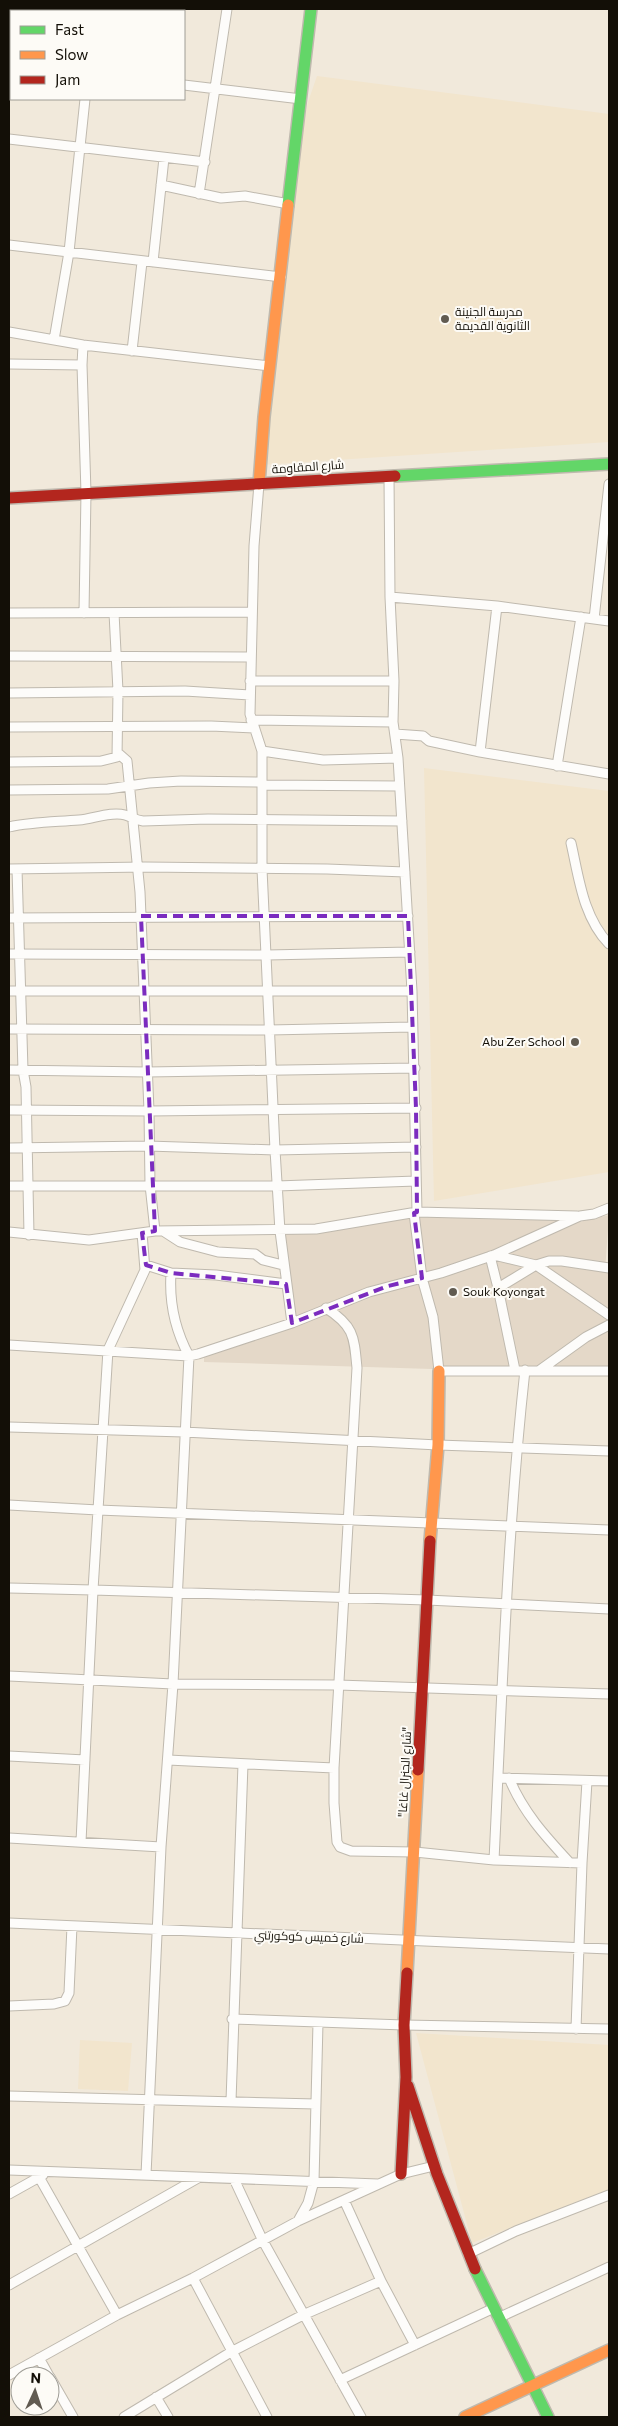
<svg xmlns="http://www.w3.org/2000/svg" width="618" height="2426" font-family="Commissioner,Cairo,sans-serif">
	<rect width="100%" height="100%" fill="#f1e9db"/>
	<path fill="#e4d8c8" d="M456,1215L579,1222L609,1215L605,1271L609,1272V1368L432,1369L204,1362V1357L295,1324L283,1234L408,1217Z"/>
	<path fill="#f2e5cd" d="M317,76L609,114V442L261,465L302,130L308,102Z
		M424,768L609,791V1172L434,1201Z
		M416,2033L609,2045V2189L472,2243Z
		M80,2040L132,2043L128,2091L78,2089Z"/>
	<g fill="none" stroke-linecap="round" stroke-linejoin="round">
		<defs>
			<path id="street" d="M98,11V9
				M9,64H11
				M184,85L301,99
				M9,139L205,162
				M161,185L221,198L245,196L289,204
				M199,194L227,9
				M9,245L281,277
				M153,262L164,158
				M9,332L83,345L270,366
				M54,340L69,252L85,99
				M83,345L82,365L86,493L84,613
				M132,351L142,262
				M9,364L82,365
				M259,484L254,546L250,714L262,751V869L275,1150L280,1231L292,1323
				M390,597L497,606L609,621
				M9,613L252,612
				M594,619L609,484
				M9,656L250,657
				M250,681H394
				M9,693L185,691L250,695
				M251,720L393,722
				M9,727L211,726L254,728
				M395,734L423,736L429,741L480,752L609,774
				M262,751L323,760L398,758
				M480,752L497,606
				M119,754L127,761L140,892L149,1111L150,1185L155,1231
				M9,762L101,761L117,757L118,691L114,613
				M557,766L581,617
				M262,785L399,786
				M9,790L108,789L149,783L181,781L262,782
				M9,827C32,822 55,822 79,820C93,819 111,811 125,815C132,817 135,820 143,821L208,819L402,821
				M571,843C579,878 583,917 609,944
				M9,869L145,867L327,869L405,872
				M17,869L23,1070L26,1087L29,1235
				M9,918L408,916
				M9,954L267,955L410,952
				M9,991H412
				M9,1029L269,1030L412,1027
				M9,1070L147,1072L415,1068
				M9,1110L149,1111L416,1108
				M9,1148L148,1146L275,1150L416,1147
				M9,1186H277L416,1181
				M417,1212L577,1216
				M414,1213L422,1278L433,1317L439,1371H609
				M163,1231L180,1242L218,1252L255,1254L263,1260L283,1265
				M9,1232L89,1240L155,1231L316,1229L417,1212L412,991L398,758L393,722L394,681L390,597L389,476
				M494,1255L536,1265L549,1261H562L609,1268
				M490,1256L498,1288
				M171,1273L216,1275L286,1284
				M326,1308C354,1326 354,1336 357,1368L334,1768V1803L337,1842L340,1847L351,1851L415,1852L494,1860L582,1863L576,2029
				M9,1345L189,1356L198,1354L292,1323L369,1292L441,1273L494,1255L580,1216L594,1214L609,1208
				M515,1370L498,1288L536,1265L609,1315
				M540,1370L586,1337L609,1325
				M9,1427L184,1432L438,1445L609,1451
				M9,1505L98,1510L108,1350L145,1270L142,1233
				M609,1530L98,1510L93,1590L427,1600L609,1609
				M9,1588L93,1590L81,1842
				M9,1676L173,1684L338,1685L609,1694
				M9,1756L85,1760
				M168,1760L334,1768
				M498,1778L609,1781
				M509,1778C523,1812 545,1836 570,1863
				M9,1838L161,1847
				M494,1860C502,1697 507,1533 525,1370
				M582,1863L587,1781
				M9,1923L609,1949
				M9,2006L54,2004L65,2001L69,1993L72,1926
				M232,2019L404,2025L609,2029
				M9,2096L316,2104
				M231,2101L243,1764
				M9,2170L378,2184
				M146,2175L161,1847L173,1684L189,1356C175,1330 169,1303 171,1273L146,1265
				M39,2177L117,2315
				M234,2179L263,2241L361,2417
				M9,2194L43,2175
				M344,2200L381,2281L415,2345
				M298,2221L308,2203L314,2181L318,2023
				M468,2254L516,2231L609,2195
				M193,2278L267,2417
				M9,2285L198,2178
				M498,2318L609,2267
				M39,2358L49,2376
				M9,2375L117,2315L193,2278L298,2221L401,2174L434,2166
				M50,2377L73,2417
				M340,2380L494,2308
				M156,2397L168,2417
				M124,2417L231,2352L303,2315L381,2281"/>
			<path id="fast" d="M288,205L311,9
				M395,476L609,464
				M475,2269L548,2417"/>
			<path id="slow" d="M259,484L264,417L288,205
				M430,1541L438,1445L439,1371
				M407,1973L418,1770
				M465,2417L609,2350"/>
			<path id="jam" d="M9,498L395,476
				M418,1770L430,1541
				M408,2086L437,2174L475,2269
				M401,2174L406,2077L404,2025L407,1973"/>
		</defs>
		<use href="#street" stroke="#bfb9ae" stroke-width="11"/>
		<use href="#fast" stroke="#bfb9ae" stroke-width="14"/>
		<use href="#slow" stroke="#bfb9ae" stroke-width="14"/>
		<use href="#jam" stroke="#bfb9ae" stroke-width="14"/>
		<use href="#street" stroke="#fdfcfa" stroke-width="9"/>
		<use href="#fast" stroke="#63d668" stroke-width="11"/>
		<use href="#slow" stroke="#ff974d" stroke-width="11"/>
		<use href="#jam" stroke="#b3261e" stroke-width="11"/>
	</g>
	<path fill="none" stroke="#7b2cbf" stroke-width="4" stroke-dasharray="10 6" stroke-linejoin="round" d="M141,916H408L416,1108L417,1212L414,1213L422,1278L388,1286L292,1323L286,1284L171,1273L146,1265L142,1233L155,1231Z"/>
	<g fill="#615b51" stroke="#fdfbf6" stroke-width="2">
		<circle cx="445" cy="319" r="5"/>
		<circle cx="575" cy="1042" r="5"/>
		<circle cx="453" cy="1292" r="5"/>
	</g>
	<g text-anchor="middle" stroke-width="4" stroke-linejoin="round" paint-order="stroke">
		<g font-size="12" fill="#130f07" stroke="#fdfbf6" text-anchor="start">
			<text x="455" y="316">مدرسة الجنينة<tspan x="455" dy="14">الثانوية القديمة</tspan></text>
			<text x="565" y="1046" text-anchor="end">Abu Zer School</text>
			<text x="463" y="1296">Souk Koyongat</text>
		</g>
		<g font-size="12" fill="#130f07" stroke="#fdfbf6">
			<text transform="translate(308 467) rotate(-4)" y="4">شارع المقاومة</text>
			<text transform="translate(405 1772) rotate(-87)" y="4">"شارع الجنرال غاغا"</text>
			<text transform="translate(309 1937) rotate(2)" y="4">شارع خميس كوكورتني</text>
		</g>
	</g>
	<rect width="618" height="2426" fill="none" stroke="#130f07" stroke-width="20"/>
	<rect x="10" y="10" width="175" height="90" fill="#fdfbf6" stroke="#9f9d96"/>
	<rect x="20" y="26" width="25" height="8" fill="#63d668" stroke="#9f9d96"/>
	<text x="55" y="35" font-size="15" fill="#130f07">Fast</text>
	<rect x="20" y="51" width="25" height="8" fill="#ff974d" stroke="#9f9d96"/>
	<text x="55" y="60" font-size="15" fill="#130f07">Slow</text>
	<rect x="20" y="76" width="25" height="8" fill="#b3261e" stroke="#9f9d96"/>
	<text x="55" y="85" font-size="15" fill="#130f07">Jam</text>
	<g transform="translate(35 2391) rotate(3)"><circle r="24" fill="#fdfbf6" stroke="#9f9d96"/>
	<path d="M0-4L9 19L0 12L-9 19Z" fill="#615b51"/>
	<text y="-8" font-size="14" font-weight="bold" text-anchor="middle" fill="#130f07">N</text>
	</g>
</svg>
